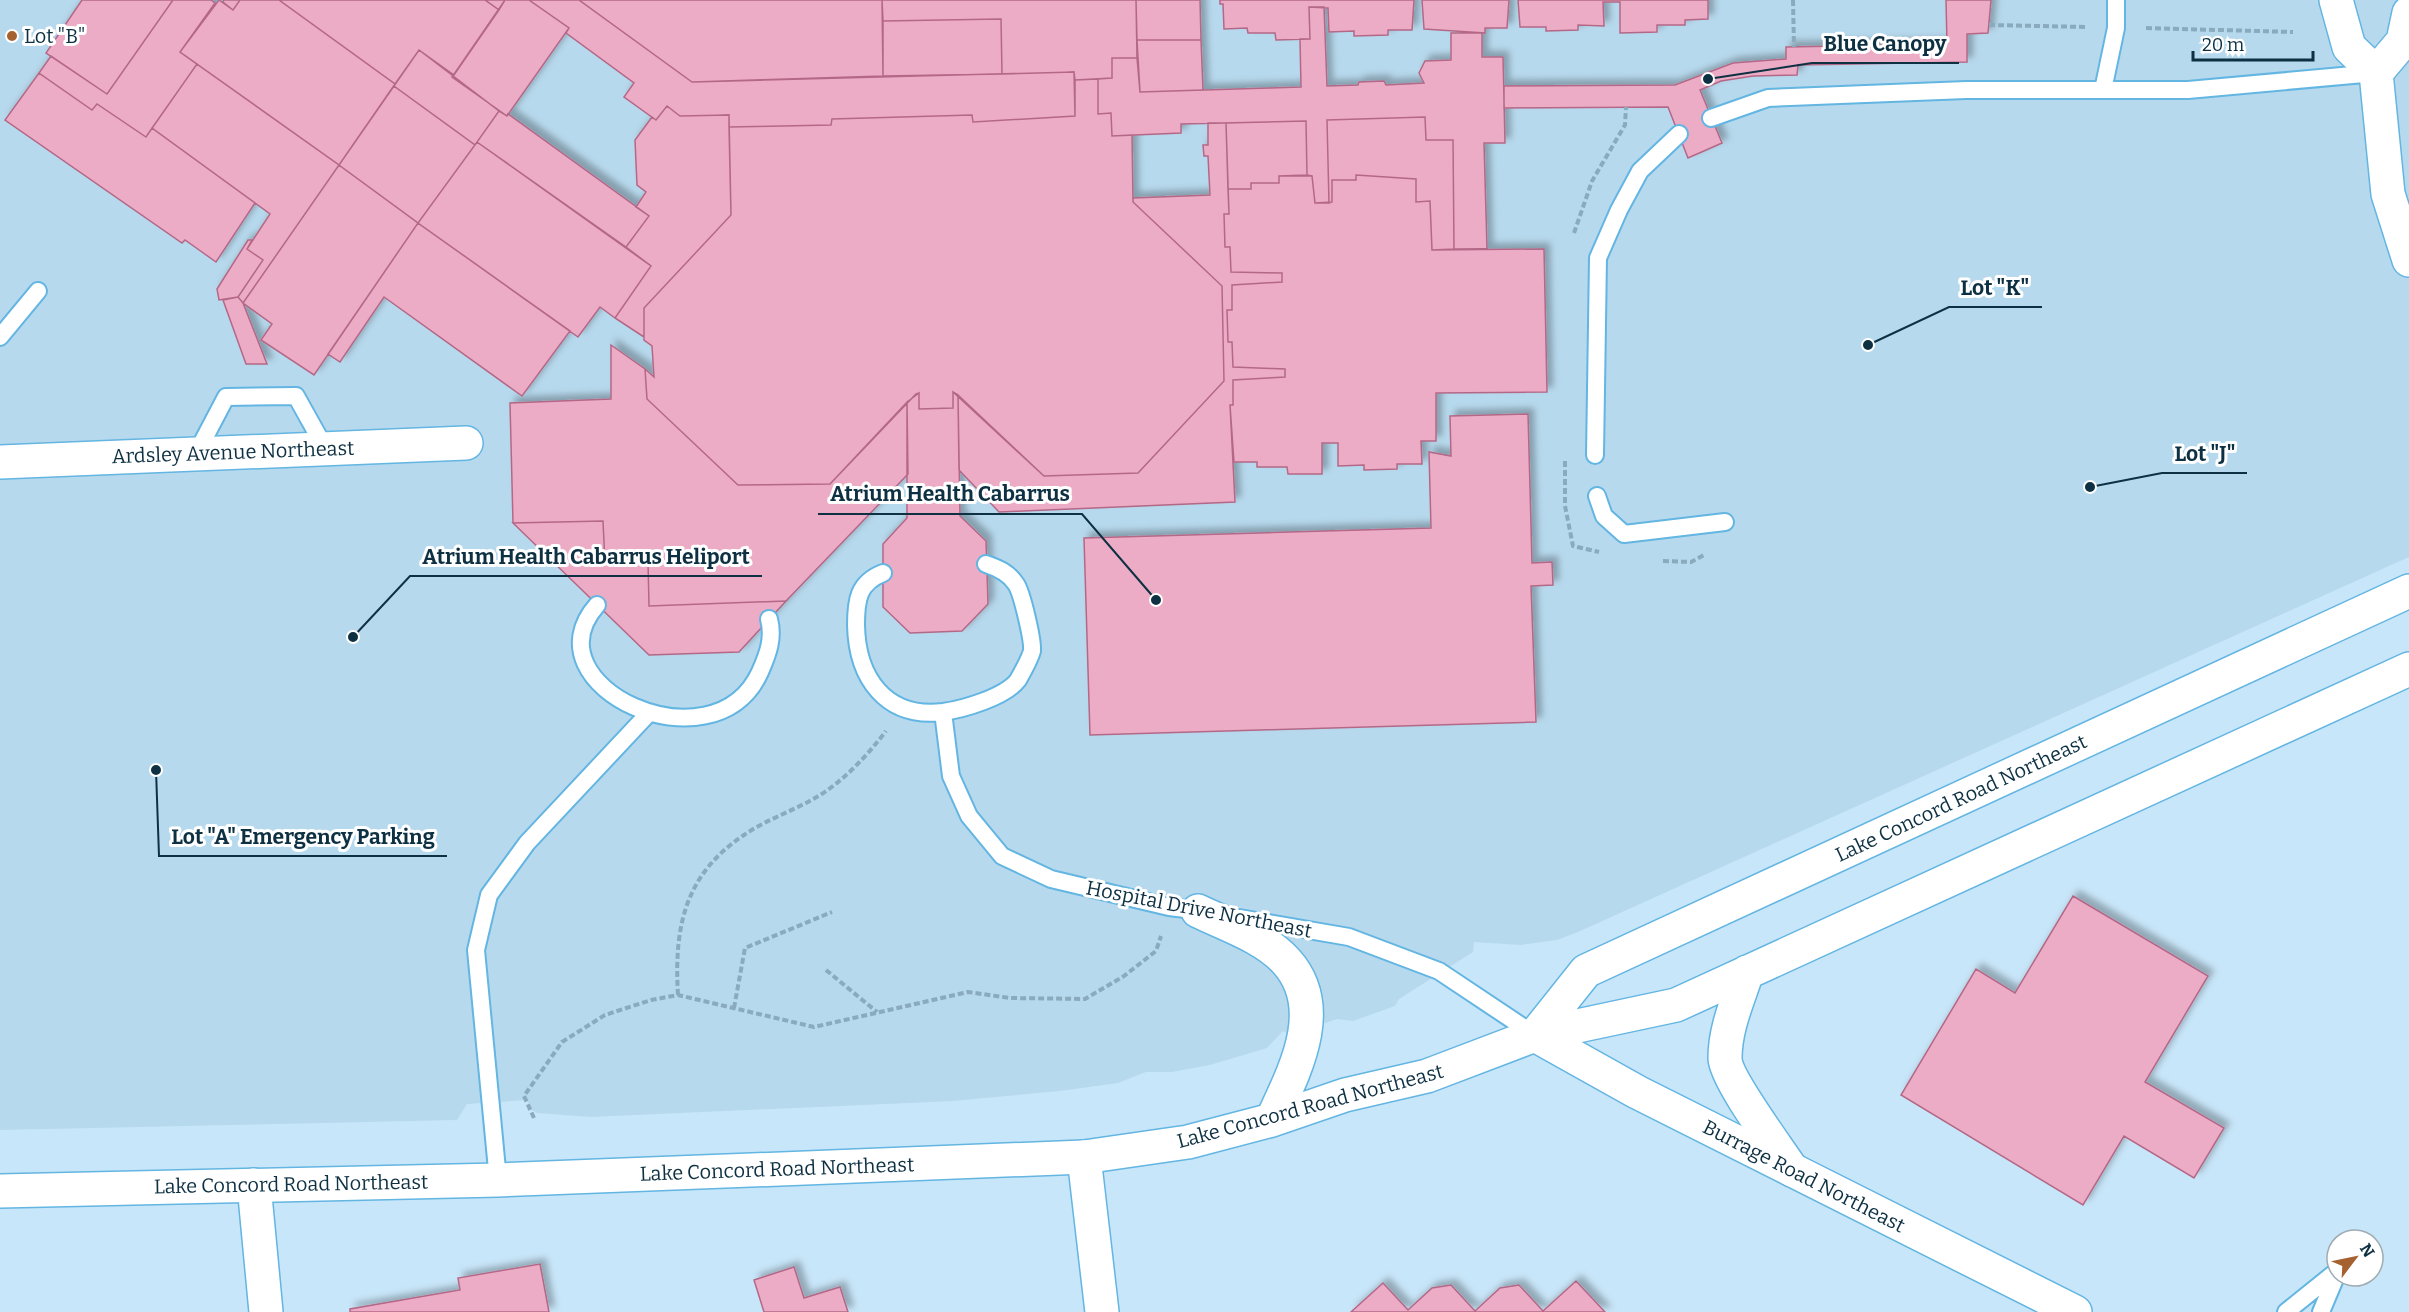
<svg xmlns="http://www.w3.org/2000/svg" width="2409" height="1312" font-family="Bitter,serif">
	<defs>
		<filter id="shadow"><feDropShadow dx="5.5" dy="-5.5" stdDeviation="3" flood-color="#0004"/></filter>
	</defs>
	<rect width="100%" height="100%" fill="#c8e6f9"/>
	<path fill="#b7d9ed" d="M0,0H2409V557L1578,932L1557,940L1521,945L1474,942L1473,952L1399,999L1395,1006L1353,1021L1337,1019L1290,1035L1283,1031L1267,1048L1210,1065L1172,1072H1146L1118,1083L1060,1091L953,1101L591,1117L537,1113L532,1110L527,1100L467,1104L457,1120L0,1130Z"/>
	<path fill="#edacc5" stroke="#b46887" stroke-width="1.5" filter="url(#shadow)" d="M82,0H173L107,94L46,53Z
		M173,0H211L215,3L180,52L197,64L146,137L97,104L92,110L39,73L51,56L107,94Z
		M219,0L233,10L240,0H279L395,84L339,165L180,52Z
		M224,0H240L233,10L223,2Z
		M279,0H485L499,10L454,75L419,50L395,84Z
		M485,0H505L499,10Z
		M505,0H529L569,28L507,116L452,77Z
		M529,0H579L692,82L1074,72L1075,116L973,122L972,115L832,119L831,125L729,127V115L680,116L667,106L656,120L624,97L634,83L566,33L569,28Z
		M579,0H882L883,76L692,82Z
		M882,0H1136L1137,58H1112V78L1075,80L1074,72L1002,74L1001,19L883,21Z
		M1136,0H1200L1201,40H1137Z
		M1220,0H1414L1412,30H1388V35L1354,36V31L1329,32L1328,8L1309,7L1310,39L1276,40L1275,33H1248L1247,28L1224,29L1223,4H1220Z
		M1422,0H1509L1507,28H1485V33L1424,29Z
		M1518,0H1708V19L1685,20V25H1657V32L1620,33V2H1603L1604,26L1578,25V30L1546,31V27H1520Z
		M1946,0H1991L1988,33L1967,34V62L1798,65L1797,75L1753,76L1721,81L1700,90L1722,143L1688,158L1668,107L1504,108V86L1675,85L1733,63L1786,59V47L1947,44Z
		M1309,7H1324L1327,86L1358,85L1359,82L1384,81L1386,85L1424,83L1419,73L1425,61L1451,60V33H1482V57H1503L1505,143H1484L1487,249H1454L1453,140H1426L1425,117L1327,120L1329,203H1315L1312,176L1307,175L1306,121L1181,124V133L1112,136L1111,113L1098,114V79L1112,78V58H1137L1140,92L1301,87L1300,39H1310Z
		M1001,19L1002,74L883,76V21Z
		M1137,40H1201L1203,90L1140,92Z
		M419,50L499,111L475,145L394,86Z
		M197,64L339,165L243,303L238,297L263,260L247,249L270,214L152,128Z
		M39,73L92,110L97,104L146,137L152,128L255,203L216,262L185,240L182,243L5,120Z
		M1098,79V114L1111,113L1112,136L1132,135L1133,202L1222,286L1224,381L1138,473L1044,476L953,392V408L919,409V393L916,394L830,484L738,485L647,399L645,369L654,377L652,346L644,340V308L731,215L729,127L831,125L832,119L972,115L973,122L1075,116V80Z
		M394,86L475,145L418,223L339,165Z
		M667,106L680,116L729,115L731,215L644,308V337L615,318L651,266L626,247L649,216L636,207L646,192L637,185L635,140L652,117L656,120Z
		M499,111L507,116L508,114L649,216L626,247L477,142Z
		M1425,117L1426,140H1453L1454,249L1432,250L1430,201L1416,202V179L1356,175V180H1332V202L1329,203L1327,120Z
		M1306,121L1307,175L1279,176V183H1251V189H1228L1226,123Z
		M1208,123H1226L1229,214H1224L1225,247H1230L1231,272L1282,273V282L1232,285V310H1227L1228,342H1232L1233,367L1285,369V377L1233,380V405H1230L1235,502L999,512L959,470L958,395L1044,476L1138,473L1224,381L1222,286L1133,202V198L1210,195L1208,156H1204L1203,145H1208Z
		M477,142L651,266L615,318L600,307L578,337L418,223Z
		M339,165L418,223L314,375L261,340L272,324L243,303Z
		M1356,175L1416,179V202L1430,201L1432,250L1544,249L1547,392L1436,393V441H1421L1422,464H1397V469L1364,470V465L1338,466V443H1322V474H1288L1287,467H1257V462H1234L1230,405H1233V380L1285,377V369L1233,367L1232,342H1228L1227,310H1232V285L1282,282V273L1231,272L1230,247H1225L1224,214H1229L1228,189H1251V183H1279V176H1312L1315,203L1332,202V180H1356Z
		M418,223L570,331L522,396L384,297L340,362L328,354Z
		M248,240H252L247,249L263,260L238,297L219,300L217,289Z
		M238,297L243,303L267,364H246L223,300Z
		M611,345L645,369L647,399L738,485L830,484L907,402L908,474L786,601L649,606L648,562L605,564L603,521L513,523L510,403L611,399Z
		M953,392L958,395L960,516L986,541L988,604L962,631L910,633L883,607V544L907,518V402L919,393V409L953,408Z
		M1528,414L1532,563L1552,562L1553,585L1531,586L1536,722L1090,735L1084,538L1431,528L1429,452L1451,456L1450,416Z
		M603,521L605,564L648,562L649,606L786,601L739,652L649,655L513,523Z
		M2073,896L2208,976L2145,1082L2224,1128L2194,1178L2124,1136L2083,1205L1901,1095L1976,969L2015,993Z
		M540,1264L549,1312H350V1309L460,1290L458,1278Z
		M794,1267L804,1298L840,1287L848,1312H764L754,1280Z
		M1576,1281L1605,1312H1351L1383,1283L1408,1310L1432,1288L1451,1285L1475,1311L1500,1288L1519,1285L1543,1311Z"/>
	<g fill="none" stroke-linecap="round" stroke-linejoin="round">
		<defs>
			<path id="lane" d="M2103,90L2116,28V0
				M1711,118L1768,98L1966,90H2188L2375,73
				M0,337L38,291
				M196,454L226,397L296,396L325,448
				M1595,455L1598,258L1619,210L1640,171L1679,134
				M1597,496L1604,516L1624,534L1725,522
				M883,573C858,583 856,600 856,625C857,677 885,719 943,712C964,709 1005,697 1018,680C1022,673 1030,658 1032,651C1033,640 1022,593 1016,584C1009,573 998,568 986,564
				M597,605C525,686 714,773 760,672C768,654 774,638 769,619
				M943,712L951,776L969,816L1002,856L1051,879L1169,907L1202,911
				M1239,918L1349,937L1439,971L1535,1035
				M498,1180L476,950L489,895L527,843L648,714
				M2286,1312L2337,1271
				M2321,1312L2337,1274"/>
			<path id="street" d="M2336,0L2349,47L2376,73L2388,194L2409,260
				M2376,73L2403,41L2409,13
				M0,462L466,443
				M1535,1035L1637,1092L2075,1312
				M1084,1157L1102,1312
				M254,1185L266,1312"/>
			<path id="secondary" d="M1198,911C1227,925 1264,937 1286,961C1329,1008 1294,1072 1272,1120
				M1747,972C1738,1000 1725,1028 1725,1058C1725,1078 1779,1150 1792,1170
				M1535,1035L1586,971L2409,591
				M0,1191L498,1180L1084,1157L1188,1142L1272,1120L1345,1095L1427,1076L1535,1035L1676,1005L2409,669"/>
		</defs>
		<use href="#lane" stroke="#63b5e2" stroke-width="20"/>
		<use href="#street" stroke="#63b5e2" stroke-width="36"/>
		<use href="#secondary" stroke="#63b5e2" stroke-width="36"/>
		<path stroke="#8aaabd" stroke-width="4" stroke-dasharray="6 3" stroke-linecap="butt" d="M1793,0L1794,47
			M1989,25L2087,27
			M2146,28L2293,32
			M1574,233L1592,181L1625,125L1626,107
			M1565,461V506L1573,546L1599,552
			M1663,561L1691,562L1704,555
			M826,970L877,1012
			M678,995C674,928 684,875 744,835C770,817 803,808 829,789C852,772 869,753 886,731
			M734,1008L745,948L832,912
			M534,1118L524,1096L562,1042L605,1015L651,1000L678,995L814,1027L968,992L1010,998L1085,999L1124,976L1156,951L1161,936"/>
		<use href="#lane" stroke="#fff" stroke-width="16"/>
		<use href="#street" stroke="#fff" stroke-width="33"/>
		<use href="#secondary" stroke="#fff" stroke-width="33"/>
	</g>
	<circle fill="#a56230" stroke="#fff" stroke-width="2" cx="12" cy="36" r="6"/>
	<g text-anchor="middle" stroke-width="6" stroke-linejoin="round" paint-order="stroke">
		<g font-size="20" fill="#0d3042" stroke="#fff" text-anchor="start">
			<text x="24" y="43">Lot "B"</text>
		</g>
		<g font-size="20" fill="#0d3042" stroke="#fff">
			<text transform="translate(233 452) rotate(-2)" y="7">Ardsley Avenue Northeast</text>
			<text transform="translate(1961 798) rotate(-25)" y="7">Lake Concord Road Northeast</text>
			<text transform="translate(1199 909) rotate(11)" y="7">Hospital Drive Northeast</text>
			<text transform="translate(1310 1106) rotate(-15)" y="7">Lake Concord Road Northeast</text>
			<text transform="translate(777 1169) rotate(-2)" y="7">Lake Concord Road Northeast</text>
			<text transform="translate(1804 1176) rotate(27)" y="7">Burrage Road Northeast</text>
			<text transform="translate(291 1184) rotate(-1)" y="7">Lake Concord Road Northeast</text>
		</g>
	</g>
	<path fill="none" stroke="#0d3042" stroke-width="2" d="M1708 79L1812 63H1959M1868 345L1949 307H2042M2090 487L2162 473H2247M1156 600L1082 514H818M353 637L410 576H762M156 770L159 856H447"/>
	<g fill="#0d3042" stroke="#fff" stroke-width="2">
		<circle cx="1708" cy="79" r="6"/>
		<circle cx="1868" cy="345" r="6"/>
		<circle cx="2090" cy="487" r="6"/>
		<circle cx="1156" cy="600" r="6"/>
		<circle cx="353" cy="637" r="6"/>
		<circle cx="156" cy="770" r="6"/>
	</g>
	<g font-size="21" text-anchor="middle" font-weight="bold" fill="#0d3042" stroke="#fff" stroke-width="6" stroke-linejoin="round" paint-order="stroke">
		<text x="1885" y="51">Blue Canopy</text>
		<text x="1995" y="295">Lot "K"</text>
		<text x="2205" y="461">Lot "J"</text>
		<text x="950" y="501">Atrium Health Cabarrus</text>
		<text x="586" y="564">Atrium Health Cabarrus Heliport</text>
		<text x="303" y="844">Lot "A" Emergency Parking</text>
	</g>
	<g transform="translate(2355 1258) rotate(58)"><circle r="28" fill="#ffffff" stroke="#9eacb3" stroke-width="1.5"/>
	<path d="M0-4.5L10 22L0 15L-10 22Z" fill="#a56230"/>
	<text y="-9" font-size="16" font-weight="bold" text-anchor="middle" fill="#0d3042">N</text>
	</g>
	<path d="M2193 51v9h120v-9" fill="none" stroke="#0d3042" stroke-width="3"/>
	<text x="2202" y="51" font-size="18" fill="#0d3042" stroke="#ffffff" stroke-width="4.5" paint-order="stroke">20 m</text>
</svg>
